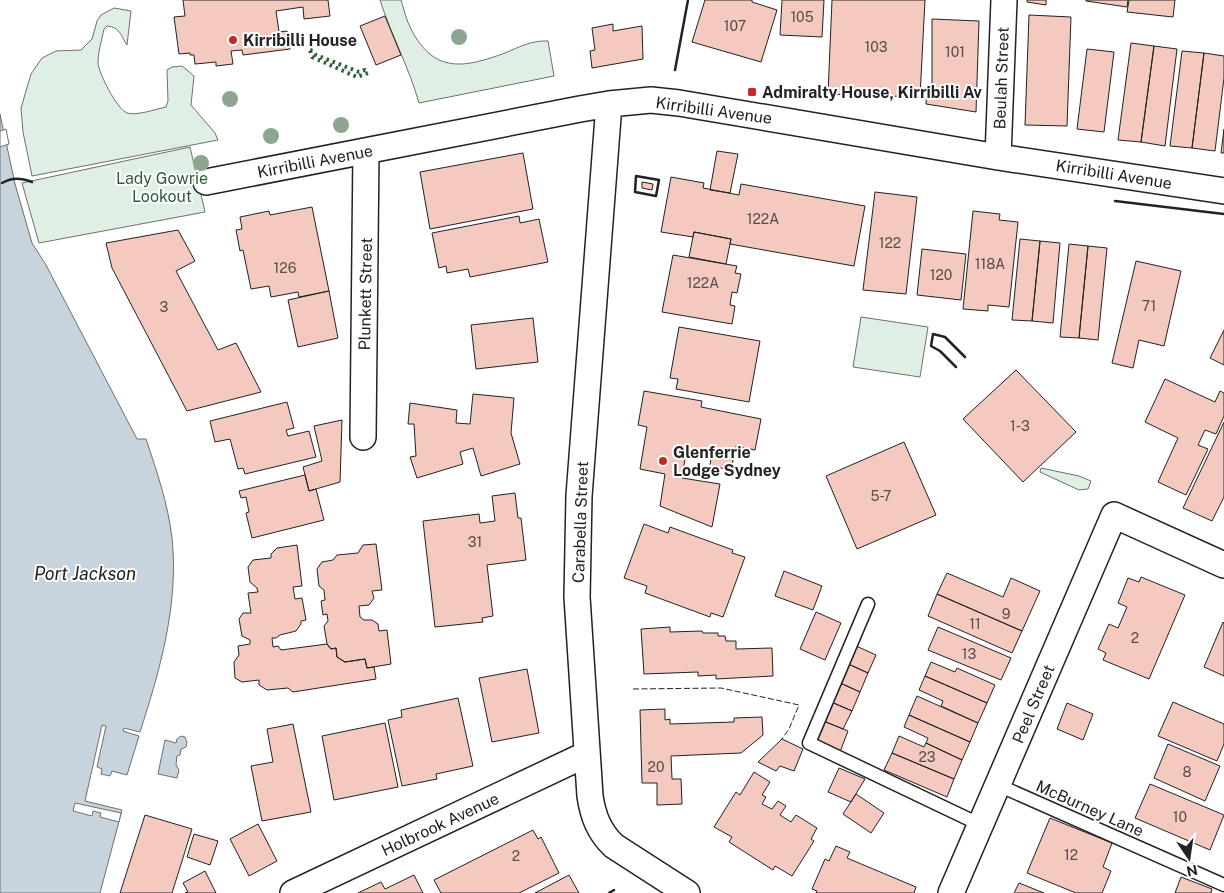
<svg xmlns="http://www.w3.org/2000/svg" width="1224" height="893" font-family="'Public Sans',sans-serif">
	<rect width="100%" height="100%" fill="#fff"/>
	<path fill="#e0efe3" stroke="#6f6f6f" d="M380,0H401C404,9 406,20 411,29C434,74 464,68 505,53C519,47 533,40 548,41L554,76L419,103C409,67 391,35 380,0Z
		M114,8L131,11L127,45C121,36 120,27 107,26L104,29C102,39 98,52 98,63C99,74 117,109 127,113C137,116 156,109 166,107L168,101L167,70L172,67L182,66L194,76L191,105L215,133L218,140L32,176L23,132L21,108L31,74L42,58L56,51L81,50L92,39L97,21L101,15Z
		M190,147L205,212L39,243L22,183Z
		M861,317L928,327L920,377L853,367Z
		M1041,468L1079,476L1091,481L1088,489L1079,490L1040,472Z"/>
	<path fill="#c7d3dd" stroke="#6f6f6f" d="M0,114L15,184L32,243L46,265L137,439H146C157,472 168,504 172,538C179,604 160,670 140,732L124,728L123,731L139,736L127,775L112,771L110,776L101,774L102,769L97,767L106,726L102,725L85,801L122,810L100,893H0Z
		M181,736L185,737L187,742L186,747L181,749L180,755L177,756L176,765L179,770L177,778L158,774L165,740L176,743L177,739Z"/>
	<path fill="#fff" stroke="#6f6f6f" d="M6,129L9,144L0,147V131Z
		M75,803L121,813L119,822L100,817L101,813L93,811L92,816L73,811Z"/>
	<path fill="#f3c9c0" stroke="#222" d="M183,0H328L330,16L304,19L303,7L276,11L279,32L287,31L290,49L243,55L242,50L231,51L233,64L216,66V62L195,64L194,55H190V53L179,54L174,17L185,16Z
		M705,0H752V2L777,10L761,62L692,42Z
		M782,0H824L822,37L780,35Z
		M832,0H925L920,97L828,94Z
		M1027,0H1046V5L1027,2Z
		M1086,0H1128L1127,7L1086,1Z
		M1129,0H1175L1173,17L1127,12Z
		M1029,15L1071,17L1067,126L1025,125Z
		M385,16L401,55L376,65L360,26Z
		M932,19L979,21L976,112L926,104L927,85L932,84Z
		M613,24V31L642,26L643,59L592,68L590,51L595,50L592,28Z
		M1131,43L1154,46L1141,142L1118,140Z
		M1154,46L1177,49L1165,146L1141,142Z
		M1087,49L1114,52L1104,132L1077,129Z
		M1182,51L1204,53L1192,148L1170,146Z
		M1204,53L1224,56V78L1215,151L1192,148Z
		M1224,129V153H1221Z
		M717,151L738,154L730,193L710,190Z
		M523,153L533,209L430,229L420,172Z
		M671,177L704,183L703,188L739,195L741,184L865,206L854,266L730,244L731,239L694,232L693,237L661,232Z
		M642,182L653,184L652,190L642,188Z
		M875,192L917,197L906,294L863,290Z
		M312,207L329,291L299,297L298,292L271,297L269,286L251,289L243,250L240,251L236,230L242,229L240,217L269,211L270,215Z
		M973,211L1000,214L999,220L1018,222L1009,307L988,305V311L963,309Z
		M519,216L520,223L539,219L548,262L470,277L468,269L447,273L446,266L439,268L432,233Z
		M178,230L195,261L176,271L218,350L236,343L261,392L187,411L112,268L106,243Z
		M694,232L731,239L726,264L689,257Z
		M1020,239L1040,241L1032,321L1012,320Z
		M1040,241L1060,243L1053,323L1032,321Z
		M1069,244L1088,246L1079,338L1060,337Z
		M1088,246L1107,248L1098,340L1079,338Z
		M922,249L966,254L961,300L917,295Z
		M673,255L737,266L735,273L741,274L737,293L732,292L730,305L735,306L732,324L662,312Z
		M1136,261L1181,271L1164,346L1139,340L1133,368L1112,363Z
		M329,291L338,338L298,347L288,300Z
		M533,318L538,362L476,369L471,325Z
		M679,327L760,341L749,402L676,389L678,379L670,378Z
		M1224,330V365L1210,358Z
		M1016,370L1076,432L1023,482L963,419Z
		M1165,379L1215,402L1220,391L1224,393V416L1216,434L1205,430L1198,445L1208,449L1186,495L1158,482L1178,438L1145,422Z
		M644,391L702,401L701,407L761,419L755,450L736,446L731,470L710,466L711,456L686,452L682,478L720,484L712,527L660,506L665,474L640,469L647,427L638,425Z
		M473,394L514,398L511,433L520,464L481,476L473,448L460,452L463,464L417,478L410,457L416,456L414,424H408L410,403L457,410L456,423L470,424Z
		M287,402L294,428L286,430L288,436L309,431L316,457L245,474L243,468L238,469L230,439L215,442L210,421Z
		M342,420L340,482L309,491L303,467L322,461L314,426Z
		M1224,422V497L1212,521L1183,508Z
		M904,442L936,515L857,549L826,476Z
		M305,475L309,491L316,489L324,520L252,538L246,513L249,512L246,497L241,498L239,491Z
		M515,493L518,518H521L526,560L487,565L493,616L482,618L483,622L435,627L423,521L479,514L480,523L495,521L492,496Z
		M644,524L668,533L670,527L733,550L732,553L745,557L723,617L711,613L710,617L645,593L647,586L624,578Z
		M376,544L382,590L372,591L374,598L369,605L359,606L360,617L364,620H372L378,624L379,631L387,630L391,664L367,668L365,659L345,662L337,657L336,648L331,649L327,644L324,626L328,621L327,614L323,615L321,601L325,600L324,590L319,586L317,569L322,562L333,560L337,555L358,553L363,545Z
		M297,545L302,586L293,587L295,599L302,598L306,620L301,621V624L296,631L280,635L276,638H272L273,647L278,646L281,650L327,644L331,649L336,648L337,657L345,662L365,659L367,668L374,667L376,679L293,692L288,688L267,690L259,685V680L242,682L235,678L234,662L239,655L238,646L250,644V640L242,636L239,619L243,613H251L248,593L258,592L257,588L250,582L248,567L253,560L271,558V554L277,548Z
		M784,571L822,586L813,610L775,596Z
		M947,573L1003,597L1011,578L1040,591L1022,631L937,594Z
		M1141,577L1185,595L1149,679L1103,660L1106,653L1098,649L1109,624L1118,628L1127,607L1118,603L1128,578L1139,582Z
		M937,594L1022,631L1012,653L928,616Z
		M816,612L841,623L825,660L800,649Z
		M1223,622L1224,623V676L1204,667Z
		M670,627V632L702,631L703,633H718V636H725L726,641H736V649L772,648L773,676L716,679V675L698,676V672L644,674L641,629Z
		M938,627L1011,658L1001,680L928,650Z
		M854,645L876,655L868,673L846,663Z
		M931,662L955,672L957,668L995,685L987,703L925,676Z
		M846,663L868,673L860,692L838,682Z
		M527,669L539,733L492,742L479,678Z
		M925,676L987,703L978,723L941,706L943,701L919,690Z
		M838,682L860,692L852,711L829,701Z
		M917,696L978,723L970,742L909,715Z
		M458,698L473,766L436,774L437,779L402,786L388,720L402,717L401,710Z
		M829,701L852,711L843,729L821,720Z
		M1173,702L1224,724V744L1217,761L1158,736Z
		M1067,703L1093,714L1083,740L1057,729Z
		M665,709V720L670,719V724L734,722V718L762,717L763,735L741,753L671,756L672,779H681L682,804L657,805V783H642L640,710Z
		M909,715L970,742L962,760L926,743L928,738L904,727Z
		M821,720L848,731L840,752L816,742Z
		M385,723L398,787L334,800L322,736Z
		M293,724L311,812L262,821L251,766L273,762L267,729Z
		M899,736L924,747L926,743L962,760L954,779L892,753Z
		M782,739L803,749L794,771L780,766L776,771L758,762Z
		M1168,744L1220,766L1205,801L1154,778Z
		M892,753L954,779L947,797L884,770Z
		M839,768L865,779L851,802L828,792Z
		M754,772L770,782L762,795L766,797L762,804L772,809L778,801L786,806L780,815L791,822L796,815L817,828L811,839L814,841L792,876L775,866L773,870L729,842L732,837L714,827L736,792L740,795Z
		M1150,784L1224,815L1210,850L1135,818Z
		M856,794L884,813L871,833L843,814Z
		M145,815L192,829L172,893H120Z
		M1050,818L1112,843L1103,867L1111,871L1102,893H1076L1027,873Z
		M258,824L277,861L249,876L230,839Z
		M533,830L538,839L541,837L559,873L519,893H441L434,880Z
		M194,834L218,841L210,865L187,857Z
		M836,846L850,852L847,858L916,887L914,893H816L817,891L812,889L825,859L829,861Z
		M205,871L216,893H185L188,892L183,883Z
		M414,875L423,893H358L381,882L385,889Z
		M569,875L579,893H535Z
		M1181,877L1212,889L1211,893H1175Z
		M1019,883L1044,893H1014Z"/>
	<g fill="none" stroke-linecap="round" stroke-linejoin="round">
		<defs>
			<path id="service" d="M868,604L809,743L981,825
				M998,785L1224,885"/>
			<path id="minor" d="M609,104L579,496L577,597L590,796C593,816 599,832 614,846L687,893
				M998,157L1004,0
				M206,182L580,109L609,104L651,100L679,103L998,157L1224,191
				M363,437L366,151
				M293,893L587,754
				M951,893L1114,515L1224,565"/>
		</defs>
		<use href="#service" stroke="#222" stroke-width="15"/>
		<use href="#minor" stroke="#222" stroke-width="28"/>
		<use href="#service" stroke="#fff" stroke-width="12"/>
		<use href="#minor" stroke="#fff" stroke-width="25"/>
		<path stroke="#2f5e38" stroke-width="4" stroke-dasharray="2.5 4" stroke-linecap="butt" d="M310,50L313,51L316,55L359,72L365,70L368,73L357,77L312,57Z"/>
		<path stroke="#222" stroke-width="1" stroke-dasharray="6 2.5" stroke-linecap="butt" d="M633,689L721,688L799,705L789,729L782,739"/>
		<path stroke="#222" stroke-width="2.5" d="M675,70L688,0
			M636,176L659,180L656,196L635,192Z
			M2,183C13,177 21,178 32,182
			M1115,201L1224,214
			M956,367L940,351L931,346L933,334L945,337L965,357
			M609,893L614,890"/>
	</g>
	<g fill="#8da692">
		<circle cx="459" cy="37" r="8"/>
		<circle cx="230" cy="99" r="8"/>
		<circle cx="341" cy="125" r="8"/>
		<circle cx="271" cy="136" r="8"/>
		<circle cx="201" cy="163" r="8"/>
	</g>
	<g fill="#c62828" stroke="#fff" stroke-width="2">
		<circle cx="233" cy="40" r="5"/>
		<rect x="747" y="87" width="10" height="10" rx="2.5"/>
		<circle cx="663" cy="461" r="5"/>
	</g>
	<g text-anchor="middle" stroke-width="4" stroke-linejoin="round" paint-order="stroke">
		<g font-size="14" fill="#564c4a">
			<text x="802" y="22">105</text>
			<text x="735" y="31">107</text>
			<text x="876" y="52">103</text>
			<text x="955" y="57">101</text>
			<text x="763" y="224">122A</text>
			<text x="890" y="248">122</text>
			<text x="990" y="269">118A</text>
			<text x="285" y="273">126</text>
			<text x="941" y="280">120</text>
			<text x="703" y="288">122A</text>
			<text x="1149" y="311">71</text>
			<text x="164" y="312">3</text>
			<text x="1020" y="431">1-3</text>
			<text x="881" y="501">5-7</text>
			<text x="475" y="547">31</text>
			<text x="1006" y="619">9</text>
			<text x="975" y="629">11</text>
			<text x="1135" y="643">2</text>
			<text x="969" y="659">13</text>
			<text x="927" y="762">23</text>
			<text x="656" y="772">20</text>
			<text x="1187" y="777">8</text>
			<text x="1180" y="822">10</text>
			<text x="1071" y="860">12</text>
			<text x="516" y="861">2</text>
		</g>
		<g font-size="16" font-weight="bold" fill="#222" stroke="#fff" text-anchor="start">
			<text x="243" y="46">Kirribilli House</text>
			<text x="762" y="98">Admiralty House, Kirribilli Av</text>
			<text x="673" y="458">Glenferrie<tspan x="673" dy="18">Lodge Sydney</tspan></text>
		</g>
		<g font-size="16" fill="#222" stroke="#fff">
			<text transform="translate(1001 78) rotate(-88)" y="6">Beulah Street</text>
			<text transform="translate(714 110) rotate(8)" y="6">Kirribilli Avenue</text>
			<text transform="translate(315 161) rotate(-11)" y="6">Kirribilli Avenue</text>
			<text transform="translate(1114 174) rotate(9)" y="6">Kirribilli Avenue</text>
			<text transform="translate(365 294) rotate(-89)" y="6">Plunkett Street</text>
			<text transform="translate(580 522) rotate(-88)" y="6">Carabella Street</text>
			<text transform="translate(1033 704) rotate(-67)" y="6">Peel Street</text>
			<text transform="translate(1090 808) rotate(24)" y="6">McBurney Lane</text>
			<text transform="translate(440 824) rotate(-25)" y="6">Holbrook Avenue</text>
		</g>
		<g font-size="16" fill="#2f5e38" stroke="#fff">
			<text x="162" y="184">Lady Gowrie<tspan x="162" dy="18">Lookout</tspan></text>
		</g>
		<g font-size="18" font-style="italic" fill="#222" stroke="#fff">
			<text x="85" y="580">Port Jackson</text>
		</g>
	</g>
	<g transform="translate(1189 858) rotate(167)" stroke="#ffffff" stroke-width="4" paint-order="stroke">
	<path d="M0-4L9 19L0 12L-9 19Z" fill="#222222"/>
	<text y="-8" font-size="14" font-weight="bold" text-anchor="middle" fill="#222222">N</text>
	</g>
</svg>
